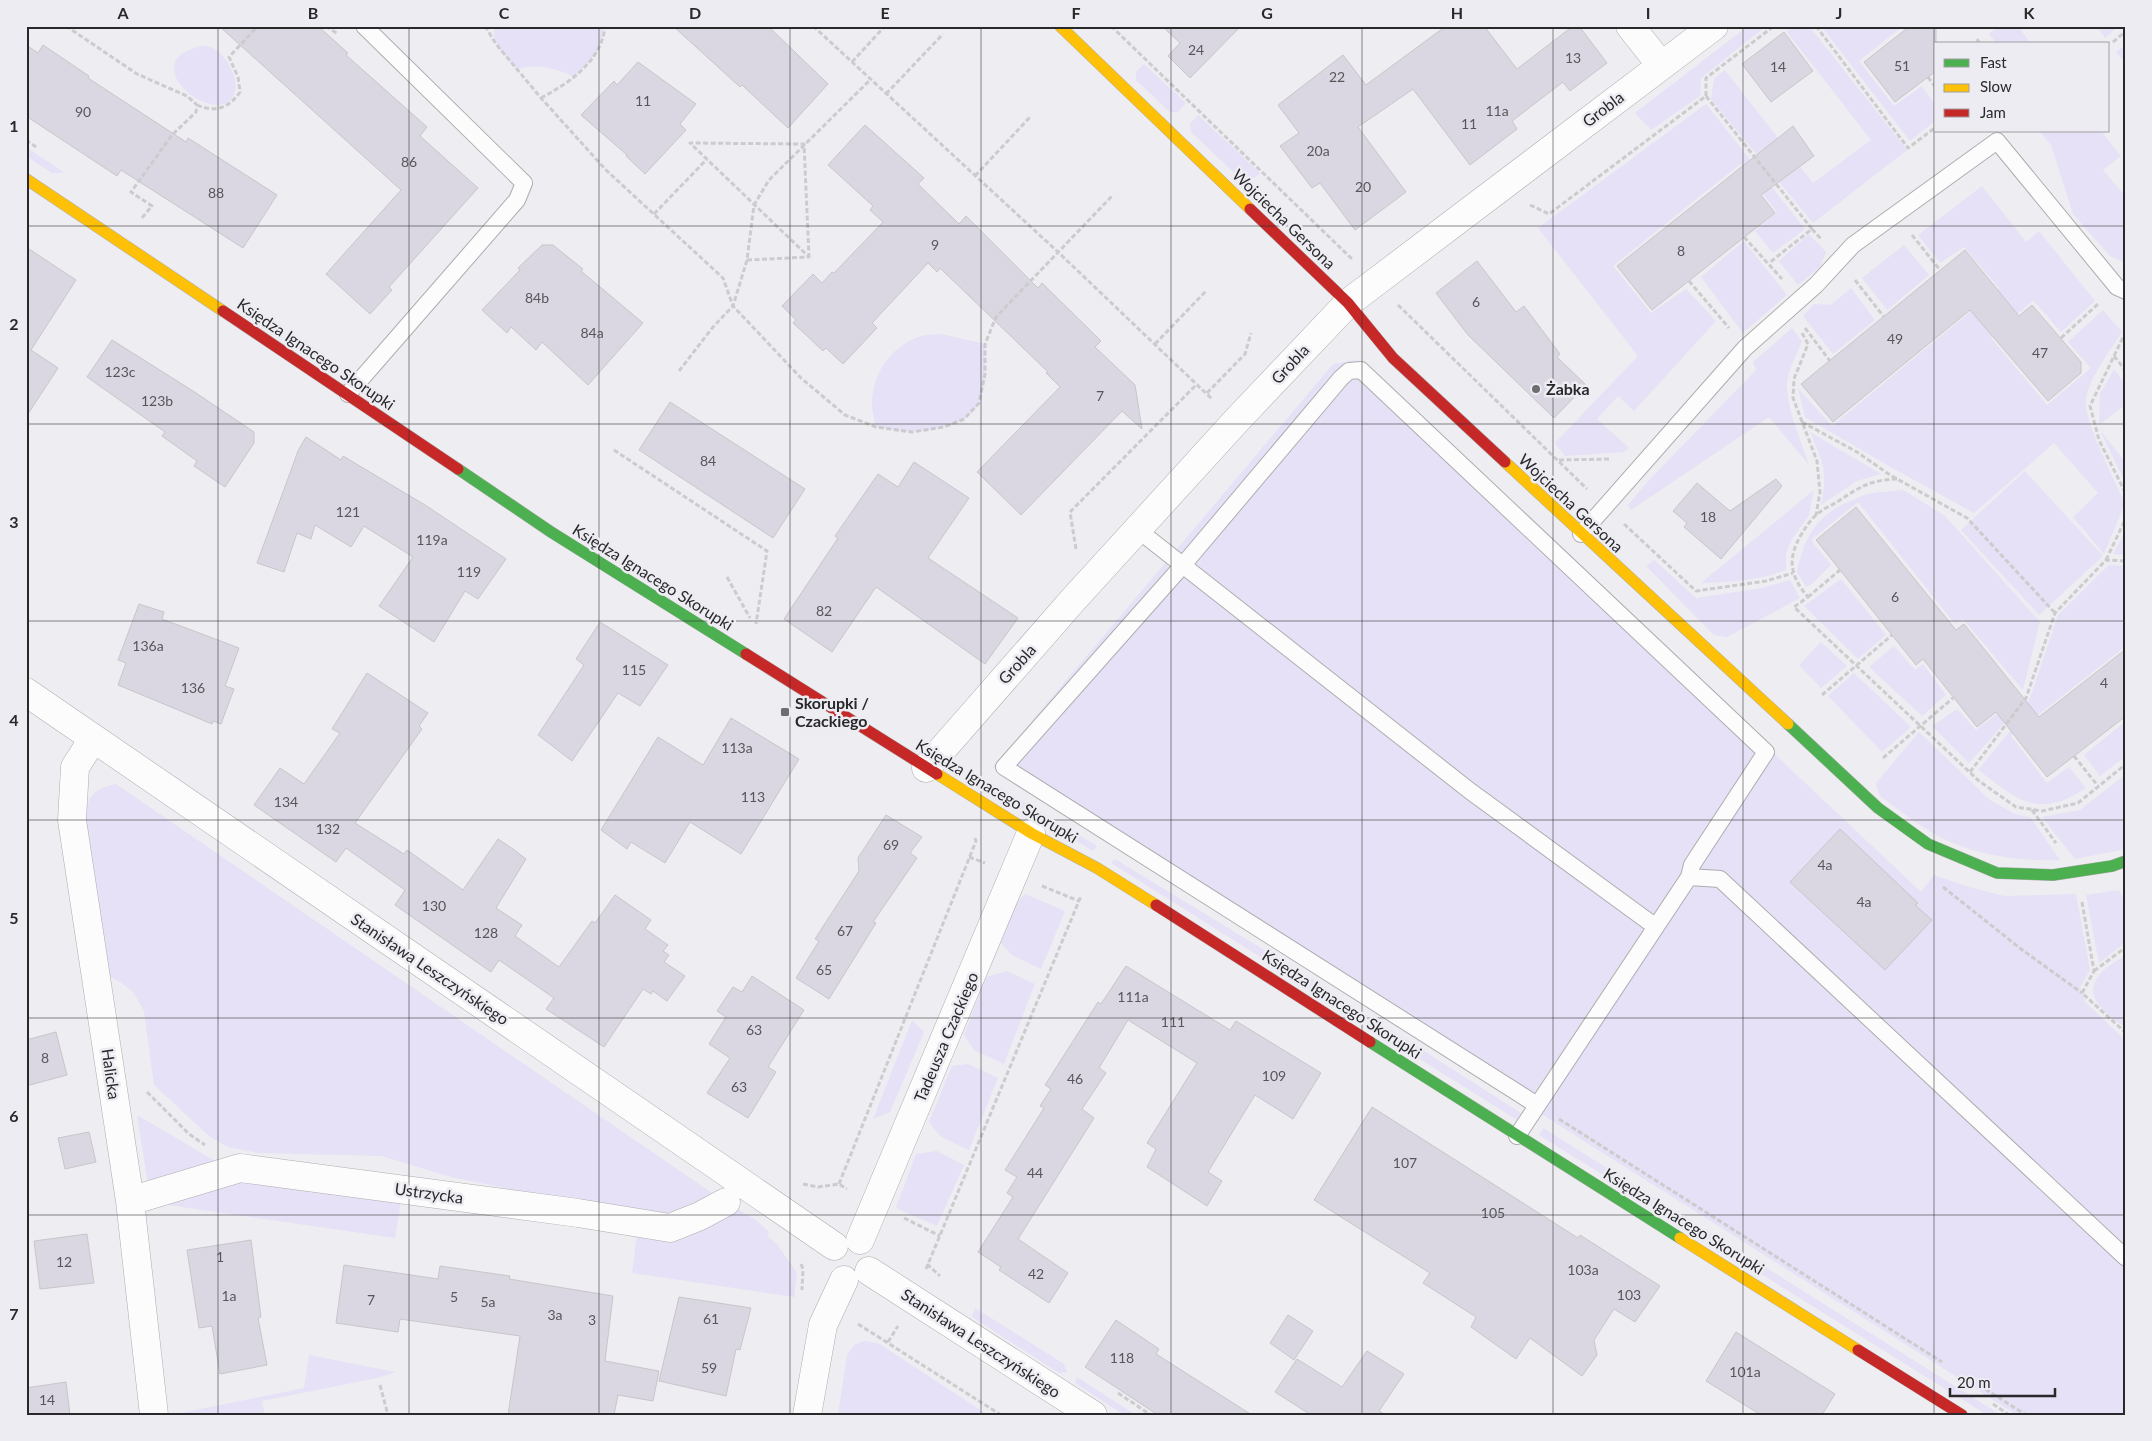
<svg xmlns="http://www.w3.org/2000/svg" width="2152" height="1441" font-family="Lato,sans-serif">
	<rect width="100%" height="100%" fill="#eeedf1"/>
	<path fill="#e6e1f6" d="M495,26H603C605,48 588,63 574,77C556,68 537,63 517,69C507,57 490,43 495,26Z
		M1748,26H1766L1701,78L1700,96L1651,130L1635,113Z
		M1794,26H1809L1907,150L1813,223L1711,99L1714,79L1725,70L1813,183L1871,140L1787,32Z
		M1821,26H1903L1859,61L1894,106L1922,86L1936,106V120L1910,141Z
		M1998,26H2018L2031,44H1997L1989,34Z
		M2097,26H2119L2105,38Z
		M2126,44V64L2116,52Z
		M199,46C203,46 208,46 211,47C225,53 239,77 235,92C225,125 162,87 176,60C181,52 192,49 199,46Z
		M1144,64L1186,103L1178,112H1170L1136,80V72Z
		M1706,104L1805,229L1773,253L1755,231L1777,212L1740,164L1613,266L1651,313L1686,289L1716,321L1634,411L1618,396L1597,419L1629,448L1624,452L1565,456L1555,443L1638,356L1538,228Z
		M1198,115L1260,173L1251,181L1244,182L1191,132L1190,124Z
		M2039,131H2101L2121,156L2103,170L2126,197V263L2110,256L2073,214L2051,145Z
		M26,147L65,173H52L26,156Z
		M1982,186L2026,242L2039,231L2095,301L2061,332L2033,300L1991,338L2047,405L2091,368L2068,342L2103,310L2122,332C2110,351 2089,378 2086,399C2082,417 2116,484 2125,503L2104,554L2073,517L2098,493L2054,443L1974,513L1889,466L1805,417L1798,388L1832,426L1999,288L1964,247L1940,263L1918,235Z
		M1809,234L1826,252L1820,267L1798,285L1779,261Z
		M1744,241L1787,295L1743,333L1701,277Z
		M1904,245L1929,275L1887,310L1862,278Z
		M1851,288L1875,320L1833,354L1803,316L1814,304L1831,305Z
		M1792,328L1802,341C1797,355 1785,374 1787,389C1789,415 1801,441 1809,465L1769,417L1631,510L1628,505L1650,479L1756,370L1753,362Z
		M941,334L985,344C985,363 986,383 980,401C971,425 936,430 914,431C901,432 888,428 876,427C874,419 872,411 872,404C872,374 890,348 918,337C925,334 934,335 941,334Z
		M1356,360L1921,892L1934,875L1969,887L2004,896L2076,894L2090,970L2080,987L2085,1002L2126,1041V1415H2017L993,767L1333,364Z
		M2114,369L2126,385V404L2099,425L2100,394Z
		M2100,430L2126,463V485L2123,478Z
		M1810,432L1881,474L1857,481L1821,505C1828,470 1823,463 1810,432Z
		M2025,471L2103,556L2039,615L1961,530Z
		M1814,490L1809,515L1791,541L1786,553V570C1759,581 1730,582 1701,583Z
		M1903,490L1944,515L2040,622L2023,690L1963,619L1955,624L1858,502L1811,540L1831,565L1812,584L1806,587L1797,572C1804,537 1817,515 1850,501C1856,499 1862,495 1868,494C1880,491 1892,492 1903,490Z
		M2126,530V555L2113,554Z
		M1654,560L1696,598L1762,588L1790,580L1800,598L1727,637L1714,635L1646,566Z
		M2109,565L2126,566V646L2011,736L2047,783L2069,767L2086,788C2037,820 2019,800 1978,770L2015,725L2030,698L2058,615Z
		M1841,579L1886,635L1858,659L1804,606Z
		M1821,642L1847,666L1821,688L1799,665Z
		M1894,646L1915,670L1923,664L1946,695L1922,716L1869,667Z
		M1854,673L1911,727L1882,752L1828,696Z
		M2022,694L2009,718L1969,763L1932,726L1957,709L1976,730Z
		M2126,721V756L2100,776L2084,755Z
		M1919,732L1990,800L2015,814L2030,817L2060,860C2016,862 1968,854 1929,831C1912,820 1895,807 1879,795L1876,783Z
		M2126,774V849L2075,859L2042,817L2080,810Z
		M116,784L712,1193L757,1221L769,1232L767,1236L777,1244L797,1273L794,1297L632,1273L637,1235L597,1207L451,1177L381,1156L258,1153L228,1147L209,1136L154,1085L144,1011L133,992L120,982L107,975L85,823C86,799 91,789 116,784Z
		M998,786L1097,846L1093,851L994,792Z
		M1115,859L1325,987L1321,995L1111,863Z
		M2119,890L2126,904V942L2099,963L2086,895Z
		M1025,894L1065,911L1041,969L1012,955L1001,943L1016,903Z
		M2126,955V978L2123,980L2126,984V1028C2110,1016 2082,999 2098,977C2103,968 2117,961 2126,955Z
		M1007,971L1035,984L1004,1064L974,1050L964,1035L986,977Z
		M912,1020L924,1032L890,1112L873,1119Z
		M1388,1028L1521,1113L1517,1120L1383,1036Z
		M968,1064L998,1078L969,1150L941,1137L929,1122L952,1066Z
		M137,1115L227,1168L149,1191Z
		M1543,1128L2001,1415H1987L1539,1135Z
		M937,1151L964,1165L937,1226L896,1208L916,1154Z
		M253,1179L402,1195L395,1238L161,1204Z
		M975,1308L1064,1364L1067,1372L1059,1373L972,1317Z
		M864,1341L878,1343L988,1415H838L847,1355L854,1345Z
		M309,1355L396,1372L377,1378L262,1401L265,1415H180L181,1413L304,1388Z
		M1077,1377L1136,1415H1124L1075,1383Z"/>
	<path fill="#dad7e2" stroke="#c7c6c9" d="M219,26H318L348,53L346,55L427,127L420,136L478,188L389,287L392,290L370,314L326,274L401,190Z
		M673,26H768L828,84L788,128L742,85L740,87Z
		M1162,26H1241L1190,78L1168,56L1180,43Z
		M1446,26H1484L1517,69L1573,26H1579L1607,63L1570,91L1563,82L1512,121L1517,129L1470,165L1413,89L1358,127L1406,192L1355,230L1320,183L1312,188L1280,146L1299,133L1278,105L1343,55L1366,85Z
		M1910,26H1936V71L1895,102L1864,62Z
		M1784,32L1813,71L1771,102L1742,64Z
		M26,45L38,53L43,45L89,76L88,78L186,142L188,138L277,195L243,248L121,170L117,176L26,116Z
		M638,62L696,104L680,124L686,130L645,174L626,156L627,155L581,115L614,81L617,85Z
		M865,125L924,178L918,184L959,224L966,216L1038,288L1042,283L1101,341L1095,347L1135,385L1142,429L1122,411L1021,515L977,472L1060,387L1046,373L1048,372L940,268L937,272L928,263L872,323L877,328L843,364L826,348L823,351L805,334L793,323L796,320L782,306L813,274L822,283L832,272L834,273L883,222L870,210L873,206L828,165Z
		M1793,126L1814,156L1761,195L1775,213L1652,310L1617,266Z
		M542,245H553L583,269L581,271L643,323L588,385L542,342L536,350L511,327L507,333L482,310L520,270L518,268Z
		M26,247L76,280L31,350L58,368L26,417Z
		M1965,250L2019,316L2032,305L2081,362V373L2048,401L1970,310L1833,422L1801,384Z
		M1477,261L1516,312L1524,306L1560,354L1557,357L1586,385L1554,418L1468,335L1436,293Z
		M112,340L193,391L254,432V443L225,487L194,466L197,461L162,436L165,432L87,377Z
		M670,402L805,489L773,538L639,450Z
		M306,437L341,460L343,456L425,505L506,559L478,599L465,591L434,642L379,606L413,557L364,526L351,547L315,525L311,539L297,533L284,572L257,563L298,451Z
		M914,462L969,498L928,558L1018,618L985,664L876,587L832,652L784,619L838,538L835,536L878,474L898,487Z
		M1776,479L1782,486L1721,559L1684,527L1687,523L1673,511L1697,483L1730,511Z
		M1856,507L1956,630L1964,624L2039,717L2126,649V716L2047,777L1996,712L1977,727L1923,659L1916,665L1816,540Z
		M139,604L164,612L162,619L239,648L225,686L234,689L221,724L213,721L212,724L118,685L126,663L118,660Z
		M600,622L668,665L640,706L618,693L572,761L538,735L584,665L576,659Z
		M367,673L428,713L419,726L422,729L355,823L404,854L407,850L463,890L498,839L513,849L526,859L496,908L522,925L515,936L559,967L592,921L595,923L615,895L651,920L645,929L668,945L663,951L669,955L664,962L685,976L667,1001L653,991L651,994L643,989L604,1047L546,1009L554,998L499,960L491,972L395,905L405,890L346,848L336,862L254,805L280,768L304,784L340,733L332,729Z
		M731,718L799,759L741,854L690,822L665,863L631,842L627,849L601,830L658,737L703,765Z
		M886,815L922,837L910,853L917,858L873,922L876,923L829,999L796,978L819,941L815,939L859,871L858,858Z
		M1840,829L1918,903L1915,905L1932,920L1885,970L1790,882Z
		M1126,966L1230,1030L1236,1021L1321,1073L1293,1119L1255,1095L1208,1172L1222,1181L1207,1206L1147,1167L1156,1149L1147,1143L1197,1063L1128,1020L1099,1068L1106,1073L1082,1109L1094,1118L1018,1239L1068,1273L1049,1303L999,1270L1001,1267L978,1252L1013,1197L1007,1193L1017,1177L1005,1170L1044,1108L1040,1106L1051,1089L1045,1085L1098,1002L1101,1004Z
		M752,976L804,1010L768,1067L776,1072L748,1118L707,1093L730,1058L709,1044L726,1017L717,1011L733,987L742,992Z
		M56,1032L67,1075L26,1086V1040Z
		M1372,1107L1578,1238L1580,1235L1660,1286L1635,1322L1614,1309L1594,1340L1597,1355L1582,1376L1530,1338L1516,1359L1471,1327L1476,1317L1423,1283L1430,1273L1314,1200Z
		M89,1132L96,1162L65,1169L58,1138Z
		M87,1234L94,1283L40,1289L34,1241Z
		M251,1240L261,1317L258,1318L267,1365L220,1374L212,1326L199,1328L187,1250Z
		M344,1265L438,1279L440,1266L510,1276L509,1279L613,1296L605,1361L659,1371L653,1401L618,1395L614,1415H508L520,1336L400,1319L398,1332L336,1323Z
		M679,1297L751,1308L740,1350L736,1349L726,1396L659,1381Z
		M1288,1315L1313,1331L1294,1360L1270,1343Z
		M1116,1320L1159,1349L1156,1354L1252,1415H1158L1085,1367Z
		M1736,1332L1835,1394L1822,1415H1761L1706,1381Z
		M1367,1351L1404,1374L1379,1411L1386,1415H1311L1275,1392L1297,1359L1342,1387Z
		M66,1382L70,1415H26V1388Z"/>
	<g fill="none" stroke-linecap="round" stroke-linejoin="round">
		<defs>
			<path id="lane" d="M348,394L517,200L524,183L364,26
				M1138,530L1470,791L1656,927
				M1581,534L1745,348L1816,285L1853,245L1997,141L2117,287L2126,291
				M1537,1105L1004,767L1183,565L1341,378L1349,371L1361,370L1766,752L1692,865L1689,877
				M1517,1136L1689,877L1720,879L2126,1258"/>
			<path id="street" d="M1630,26L1661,65
				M26,692L834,1246
				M93,739L75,767L72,820L130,1201L154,1415
				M926,768L1073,600L1237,420L1348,303L1714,26
				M130,1201L240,1168L578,1213L670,1228L700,1216L726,1202
				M860,1240L1031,833
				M869,1271L1093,1415
				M807,1415L823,1325L844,1280"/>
			<path id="fast" d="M458,469L551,532L746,654
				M1788,724L1878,808L1928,844L1997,873L2053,875L2112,866L2126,861
				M1370,1042L1680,1238"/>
			<path id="slow" d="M1060,26L1250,209
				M26,179L223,311
				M1505,462L1788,724
				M937,774L1031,833L1097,868L1156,905
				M1680,1238L1858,1350"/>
			<path id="jam" d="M1250,209L1348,303L1393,358L1505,462
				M223,311L458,469
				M746,654L937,774
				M1156,905L1370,1042
				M1858,1350L1962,1415"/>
		</defs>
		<use href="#lane" stroke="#adadaf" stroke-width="18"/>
		<use href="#street" stroke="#adadaf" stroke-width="29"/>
		<use href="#fast" stroke="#adadaf" stroke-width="12"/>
		<use href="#slow" stroke="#adadaf" stroke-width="12"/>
		<use href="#jam" stroke="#adadaf" stroke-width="12"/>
		<path stroke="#ccccce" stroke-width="3" stroke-dasharray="5 2.5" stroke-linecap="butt" d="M66,26L137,74L187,96L197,105L196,112L172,135L131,192L152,206L141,219
			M326,26L338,34
			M485,26L496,44L541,98L606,170L723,278L733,306L801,378L845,415L876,427L912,432L944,427L964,419L979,403L985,374V344L996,317L1112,196
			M813,26L1058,252L1212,399
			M1111,26L1353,260
			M1816,26L1908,148L1936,127
			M1977,39L1980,44
			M2113,42L2126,31
			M852,62L885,26
			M1928,77L1936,88
			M886,94L943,34
			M1706,96V78L1774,26
			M541,98C569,83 602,61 605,26
			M197,105C215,113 229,108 240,92L238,77L229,57L258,26
			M26,140L36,147
			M975,176L1030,117
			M1530,205L1549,214L1706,96L1812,229L1769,263
			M654,214L707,159
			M1812,229L1822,240
			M1912,235L1940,270
			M1744,237L1782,279
			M747,260L809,257L690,143L804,144L809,257
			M1855,280L1884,317
			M1689,281L1729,328
			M1398,305L1587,489
			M1805,328L1830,361
			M2126,331L2090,406L2099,440L2126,494
			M1802,333L1808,344L1794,379L1793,398L1817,461L1820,492L1816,515
			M2061,338L2098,304
			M1155,344L1207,290
			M2114,356L2126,371
			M679,371L713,327L733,306L747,260L754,205L769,180L871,79
			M1207,393L1245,354L1251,333
			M1802,422L1857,452L1890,475L1967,518L2055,613
			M614,450L767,551L756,624
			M1559,460L1610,459
			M1897,479C1869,480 1860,487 1837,502C1830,506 1821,510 1815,516C1809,522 1805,528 1801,535C1787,559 1790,576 1808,597L1794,607L1979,781L2016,807L2042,811L2078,803L2126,764
			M1624,524L1696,591L1766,581L1793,573
			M1076,549L1070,512L1197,384
			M2106,560L2126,518
			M727,577L750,618
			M1808,597L1840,570
			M1822,695L1892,635
			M2074,756L2098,786
			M1883,758L1953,698
			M1970,772L2026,698L2055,613L2106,560L2126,561
			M2032,810L2056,843
			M969,857L985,863
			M1042,886L1079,901
			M1943,887L2021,949L2082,993
			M2082,902L2094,971L2082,993L2126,1033
			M2094,971L2126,947
			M147,1092L189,1134L205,1145
			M1559,1119L1942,1362
			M803,1184L818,1187L839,1184L847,1189
			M839,1184L976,841L974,836
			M904,1218L940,1236
			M801,1264L803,1269L802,1290
			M927,1264L940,1276
			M926,1269L1081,896
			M858,1324L1001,1415
			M888,1342L898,1326
			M380,1385L388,1415
			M1979,1385L2026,1415
			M1118,1393L1151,1415
			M1993,1404L2009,1415"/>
		<use href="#lane" stroke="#fcfcfd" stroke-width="16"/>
		<use href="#street" stroke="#fcfcfd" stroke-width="28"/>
		<use href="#fast" stroke="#4caf50" stroke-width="11"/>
		<use href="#slow" stroke="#ffc107" stroke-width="11"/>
		<use href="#jam" stroke="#c62828" stroke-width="11"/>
	</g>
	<path fill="none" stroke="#29292b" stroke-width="1" stroke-opacity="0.55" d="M218,26V1415M409,26V1415M599,26V1415M790,26V1415M981,26V1415M1171,26V1415M1362,26V1415M1553,26V1415M1743,26V1415M1934,26V1415M26,226H2126M26,424H2126M26,621H2126M26,820H2126M26,1018H2126M26,1215H2126"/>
	<g fill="#6e6e70" stroke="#edecf2" stroke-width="2">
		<circle cx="1536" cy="389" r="5"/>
		<rect x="780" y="707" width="10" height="10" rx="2.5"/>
	</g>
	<g text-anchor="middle" stroke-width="5" stroke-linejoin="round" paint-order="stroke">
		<g font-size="14" fill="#57565b">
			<text x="1196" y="55">24</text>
			<text x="1573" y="63">13</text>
			<text x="1902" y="71">51</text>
			<text x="1778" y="72">14</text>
			<text x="1337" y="82">22</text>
			<text x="643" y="106">11</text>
			<text x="1497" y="116">11a</text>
			<text x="83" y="117">90</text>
			<text x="1469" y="129">11</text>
			<text x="1318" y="156">20a</text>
			<text x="409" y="167">86</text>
			<text x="1363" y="192">20</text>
			<text x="216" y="198">88</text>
			<text x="935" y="250">9</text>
			<text x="1681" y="256">8</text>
			<text x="537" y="303">84b</text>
			<text x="1476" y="307">6</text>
			<text x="592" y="338">84a</text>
			<text x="1895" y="344">49</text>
			<text x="2040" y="358">47</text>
			<text x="120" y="377">123c</text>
			<text x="1100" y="401">7</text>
			<text x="157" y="406">123b</text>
			<text x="708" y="466">84</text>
			<text x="348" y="517">121</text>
			<text x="1708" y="522">18</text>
			<text x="432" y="545">119a</text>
			<text x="469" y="577">119</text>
			<text x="1895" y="602">6</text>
			<text x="824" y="616">82</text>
			<text x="148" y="651">136a</text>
			<text x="634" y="675">115</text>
			<text x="2104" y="688">4</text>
			<text x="193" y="693">136</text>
			<text x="737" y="753">113a</text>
			<text x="753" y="802">113</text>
			<text x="286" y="807">134</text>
			<text x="328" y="834">132</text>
			<text x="891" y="850">69</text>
			<text x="1825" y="870">4a</text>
			<text x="1864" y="907">4a</text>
			<text x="434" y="911">130</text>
			<text x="845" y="936">67</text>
			<text x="486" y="938">128</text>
			<text x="824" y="975">65</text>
			<text x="1133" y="1002">111a</text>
			<text x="1173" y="1027">111</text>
			<text x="754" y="1035">63</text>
			<text x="45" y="1063">8</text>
			<text x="1274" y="1081">109</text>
			<text x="1075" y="1084">46</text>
			<text x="739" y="1092">63</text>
			<text x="1405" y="1168">107</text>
			<text x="1035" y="1178">44</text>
			<text x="1493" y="1218">105</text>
			<text x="220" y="1262">1</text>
			<text x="64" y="1267">12</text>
			<text x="1583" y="1275">103a</text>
			<text x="1036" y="1279">42</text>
			<text x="1629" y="1300">103</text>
			<text x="229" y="1301">1a</text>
			<text x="454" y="1302">5</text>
			<text x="371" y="1305">7</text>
			<text x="488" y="1307">5a</text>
			<text x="555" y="1320">3a</text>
			<text x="711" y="1324">61</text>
			<text x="592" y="1325">3</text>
			<text x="1122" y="1363">118</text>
			<text x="709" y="1373">59</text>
			<text x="1745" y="1377">101a</text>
			<text x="47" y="1405">14</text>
		</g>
		<g font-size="16" fill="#29292b" stroke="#edecf2">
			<text transform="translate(1603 109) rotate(-37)" y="6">Grobla</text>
			<text transform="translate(1284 219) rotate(44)" y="6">Wojciecha Gersona</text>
			<text transform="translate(316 354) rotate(34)" y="6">Księdza Ignacego Skorupki</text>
			<text transform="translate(1290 364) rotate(-47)" y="6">Grobla</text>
			<text transform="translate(1571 503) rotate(43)" y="6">Wojciecha Gersona</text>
			<text transform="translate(653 577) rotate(32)" y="6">Księdza Ignacego Skorupki</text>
			<text transform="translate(1017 664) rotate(-48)" y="6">Grobla</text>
			<text transform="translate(997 791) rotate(31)" y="6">Księdza Ignacego Skorupki</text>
			<text transform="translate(430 969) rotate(34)" y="6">Stanisława Leszczyńskiego</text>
			<text transform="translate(1342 1004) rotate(33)" y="6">Księdza Ignacego Skorupki</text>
			<text transform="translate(946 1037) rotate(-67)" y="6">Tadeusza Czackiego</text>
			<text transform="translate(111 1074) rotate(82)" y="6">Halicka</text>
			<text transform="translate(429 1193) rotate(8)" y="6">Ustrzycka</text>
			<text transform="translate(1684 1221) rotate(32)" y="6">Księdza Ignacego Skorupki</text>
			<text transform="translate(981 1343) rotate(33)" y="6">Stanisława Leszczyńskiego</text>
		</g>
		<g font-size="16" font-weight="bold" fill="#29292b" stroke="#edecf2" text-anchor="start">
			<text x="1546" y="395">Żabka</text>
			<text x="795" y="709">Skorupki /<tspan x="795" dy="18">Czackiego</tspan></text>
		</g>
	</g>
	<rect width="2152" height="1441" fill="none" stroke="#edecf2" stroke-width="55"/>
	<rect x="1934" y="42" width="175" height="90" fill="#edecf2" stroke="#9f9ea2"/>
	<rect x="1944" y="59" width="25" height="8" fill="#4caf50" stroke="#9f9ea2"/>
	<text x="1980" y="68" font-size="15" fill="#29292b">Fast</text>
	<rect x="1944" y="84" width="25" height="8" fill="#ffc107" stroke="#9f9ea2"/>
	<text x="1980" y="92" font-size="15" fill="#29292b">Slow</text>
	<rect x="1944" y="109" width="25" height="8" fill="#c62828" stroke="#9f9ea2"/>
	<text x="1980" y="118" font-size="15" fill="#29292b">Jam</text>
	<path d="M1950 1388v8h105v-8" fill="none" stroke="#29292b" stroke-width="2.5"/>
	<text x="1957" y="1388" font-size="15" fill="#29292b" stroke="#edecf2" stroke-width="4" paint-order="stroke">20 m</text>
	<rect x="28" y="28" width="2096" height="1386" fill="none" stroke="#29292b" stroke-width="2"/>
	<g font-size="16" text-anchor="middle" font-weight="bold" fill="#29292b">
		<text x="123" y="19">A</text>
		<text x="313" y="19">B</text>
		<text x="504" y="19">C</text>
		<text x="695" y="19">D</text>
		<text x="885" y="19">E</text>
		<text x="1076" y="19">F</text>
		<text x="1267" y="19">G</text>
		<text x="1457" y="19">H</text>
		<text x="1648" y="19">I</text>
		<text x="1839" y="19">J</text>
		<text x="2029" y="19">K</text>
		<text x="14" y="132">1</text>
		<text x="14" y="330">2</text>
		<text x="14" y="528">3</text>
		<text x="14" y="726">4</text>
		<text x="14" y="924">5</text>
		<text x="14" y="1122">6</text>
		<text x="14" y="1320">7</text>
	</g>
</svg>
